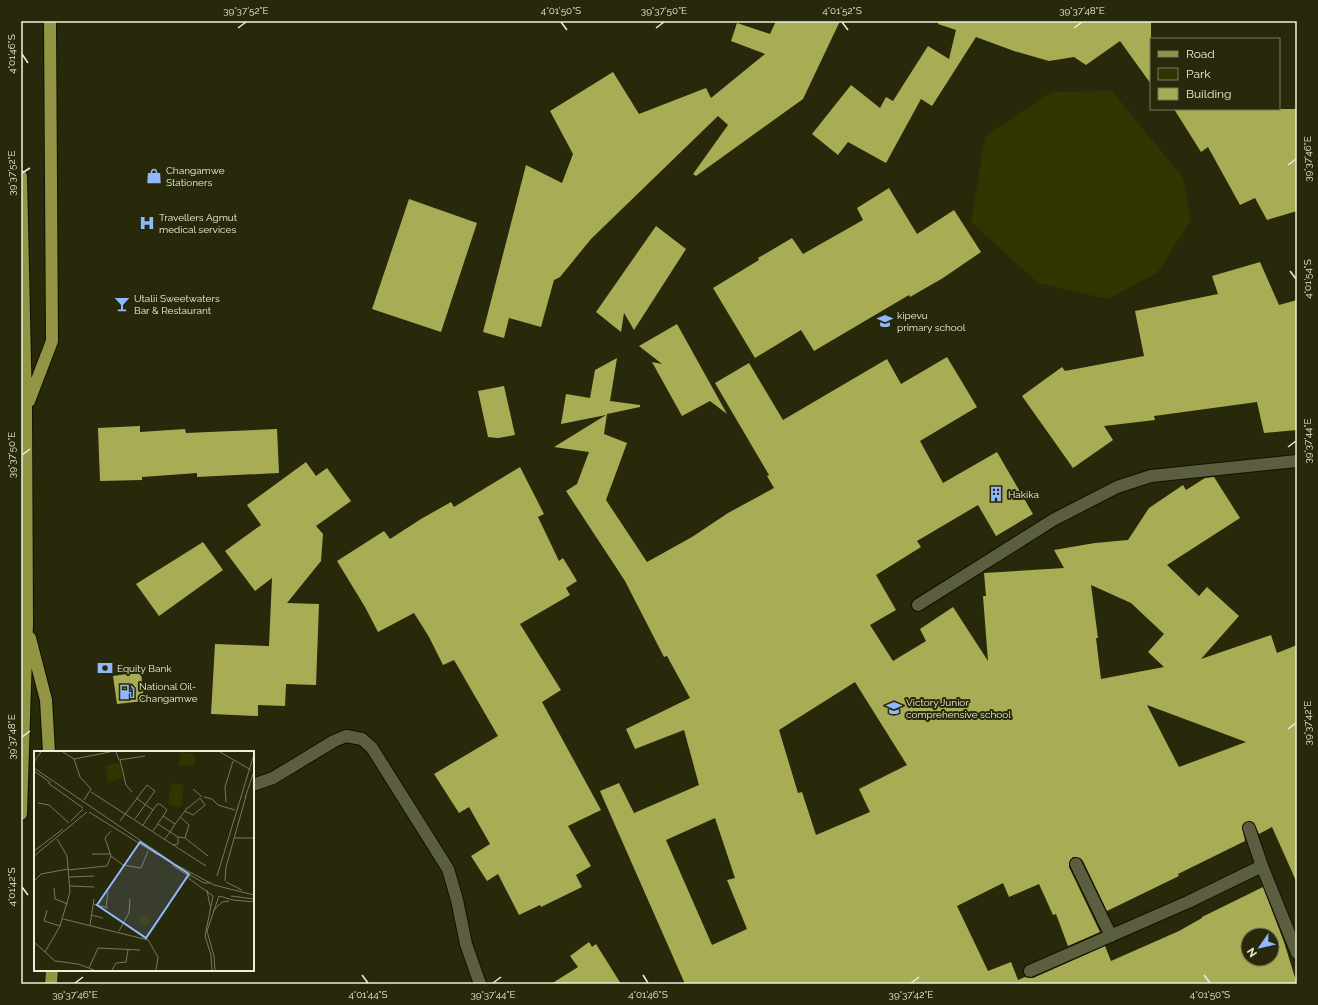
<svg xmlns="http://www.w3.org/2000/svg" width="1318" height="1005" font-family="Raleway,sans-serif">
	<rect width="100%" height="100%" fill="#28290a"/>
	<path fill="#333500" d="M1112,91L1183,178L1191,220L1157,273L1107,299L1038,283L971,222L985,137L1052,92Z"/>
	<path fill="#a8ad55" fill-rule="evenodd" d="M776,21H840L803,99L696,176L693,174L728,125L718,116L591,239L560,277L554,280L541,327L509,318L504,338L483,332L526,165L562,183L573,154L550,111L613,72L639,114L706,88L711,98L765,54L731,41L737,23L770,34Z
		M939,21H1151V84L1120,41L1086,65L1074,57L1049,61L1014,51L976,37L932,106L921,99L886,163L848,142L838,155L812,134L851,85L880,108L886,97L893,101L928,46L949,59L956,30L938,24Z
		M1174,109H1297V211L1267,220L1255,198L1240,205L1208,147L1201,152Z
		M889,188L917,234L954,210L981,252L943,278L910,297L909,295L814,351L801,330L755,358L713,288L759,260L758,258L792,238L803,254L863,220L857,208Z
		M409,199L477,223L441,332L372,309Z
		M656,226L686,249L634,330L624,313L621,332L596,312Z
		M1260,262L1279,305L1297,300V430L1264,433L1257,402L1154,416L1155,420L1104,426L1113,440L1073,468L1022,396L1062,367L1065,371L1144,356L1135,311L1218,294L1212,276Z
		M677,324L727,414L710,401L682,416L652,362L662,364L639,346Z
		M947,357L977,407L920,441L943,483L997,452L1033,514L996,536L978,505L917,541L921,547L876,575L896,610L870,625L893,661L926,641L920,629L953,607L988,661L983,596H986L984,573L1064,568L1054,550L1095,543L1128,540L1149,508L1183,485L1186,490L1205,478L1214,477L1240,518L1167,565L1199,596L1207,587L1239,616L1201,659L1271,635L1277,653L1297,645V883L1272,827L1259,834L1254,823L1250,821L1244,823L1242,826L1245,841L1178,874L1179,876L1107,911L1083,861L1080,858L1073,857L1070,860L1069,867L1100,932L1068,946L1056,914L1053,915L1039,884L1009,897L1003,883L957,906L988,971L1011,962L1018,980L1025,977L1029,978H1033L1105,946L1111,961L1179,931L1202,918V917L1263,887L1284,942L1297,984H685L600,791L619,783L634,813L699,785L684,730L635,749L626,729L690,698L667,656L664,657L625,581L566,491L577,484L589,452L554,447L606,415L561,424L566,394L590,398L595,370L617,358L610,401L640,405V407L607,414L604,434L627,443L606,500L647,562L692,537L728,513L774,488L767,476L769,475L715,383L749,363L783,420L887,359L901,384ZM1091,585L1131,603L1164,634L1148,652L1164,667L1101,679L1096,638H1098ZM855,682L907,765L859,789L870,812L816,835L802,792L798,793L779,730ZM1147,705L1246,742L1179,767ZM715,818L735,878L727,880L747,929L712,945L666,840ZM1248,935H1272V959H1248Z
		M504,386L515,435L498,438L488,437L478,391Z
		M140,426V432L185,429L186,433L277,429L279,473L197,477V473L142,477V480L100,481L98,428Z
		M306,462L316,476L327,468L351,501L316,526L323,534L321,561L287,603L319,604L316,685L286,684L285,706L258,705V716L211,714L215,644L269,646L272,578L255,591L225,551L261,525L247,505Z
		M520,467L544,514L538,517L559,561L563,558L577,581L566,588L570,595L520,624L561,690L542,702L601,810L568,826L591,866L576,875L582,887L541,907L540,905L519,915L498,874L487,881L471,856L490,844L469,807L459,813L434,774L498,736L454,660L443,665L429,637L414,613L378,632L365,607L337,561L384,531L390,539L421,519L451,502L454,507Z
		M203,542L223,570L159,616L136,584Z
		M141,672L144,701L117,704L113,676Z
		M589,942L592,947L596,944L621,984H551L578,967L570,956Z"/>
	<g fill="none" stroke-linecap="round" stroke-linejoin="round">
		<defs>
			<path id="minor" d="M918,605L1053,520L1117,487L1151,476L1297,461
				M253,785L273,778L334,741L346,736L362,739L372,748L448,869L457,900L466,944L480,984
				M1249,828L1262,866L1297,953
				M1076,864L1111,936
				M1030,971L1188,902L1262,866"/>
			<path id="major" d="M21,176L26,407L27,623L21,814
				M29,401L52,341L50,21
				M30,638L46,700L49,752
				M51,984L52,970"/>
		</defs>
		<use href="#minor" stroke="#110" stroke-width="14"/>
		<use href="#major" stroke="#110" stroke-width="14"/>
		<use href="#minor" stroke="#5c5f3f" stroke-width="12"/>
		<use href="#major" stroke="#919544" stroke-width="12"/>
	</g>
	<path fill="none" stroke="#edefdc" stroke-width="1.5" d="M561,22L567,30M842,22L848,30M238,28L246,22M656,28L664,22M1074,28L1082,22M22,54L28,63M1288,165L1296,159M22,173L30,168M1290,271L1296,279M1288,447L1296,441M22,455L30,449M1288,729L1296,723M22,737L30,731M22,887L28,895M362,975L368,983M643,975L648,983M1204,975L1210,983M75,983L83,977M493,983L501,977M911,983L919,977"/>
	<defs>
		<symbol id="shop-bare" viewBox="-9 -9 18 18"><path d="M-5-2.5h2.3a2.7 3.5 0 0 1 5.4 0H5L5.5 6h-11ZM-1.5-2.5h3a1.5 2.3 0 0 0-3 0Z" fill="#91b8fd" stroke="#28290a" stroke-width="2.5" paint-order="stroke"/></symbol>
		<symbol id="hospital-bare" viewBox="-9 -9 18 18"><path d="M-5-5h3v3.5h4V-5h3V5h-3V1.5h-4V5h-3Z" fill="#91b8fd" stroke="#28290a" stroke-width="2.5" paint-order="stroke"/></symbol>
		<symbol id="bar-bare" viewBox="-9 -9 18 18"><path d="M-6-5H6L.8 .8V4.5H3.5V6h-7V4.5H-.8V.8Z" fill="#91b8fd" stroke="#28290a" stroke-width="2.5" paint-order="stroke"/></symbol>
		<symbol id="school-bare" viewBox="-9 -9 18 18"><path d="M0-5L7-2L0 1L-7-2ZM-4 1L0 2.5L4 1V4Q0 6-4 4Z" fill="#91b8fd" stroke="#28290a" stroke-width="2.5" paint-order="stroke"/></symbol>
		<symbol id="building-bare" viewBox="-9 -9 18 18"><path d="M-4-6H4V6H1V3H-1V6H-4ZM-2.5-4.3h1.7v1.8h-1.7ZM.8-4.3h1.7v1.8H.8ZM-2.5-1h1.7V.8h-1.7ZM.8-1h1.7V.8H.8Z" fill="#91b8fd" stroke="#28290a" stroke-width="2.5" paint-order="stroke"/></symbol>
		<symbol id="bank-bare" viewBox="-9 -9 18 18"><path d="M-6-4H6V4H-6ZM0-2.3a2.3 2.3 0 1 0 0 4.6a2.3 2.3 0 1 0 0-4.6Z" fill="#91b8fd" stroke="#28290a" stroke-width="2.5" paint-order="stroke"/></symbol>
		<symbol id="fuel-bare" viewBox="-9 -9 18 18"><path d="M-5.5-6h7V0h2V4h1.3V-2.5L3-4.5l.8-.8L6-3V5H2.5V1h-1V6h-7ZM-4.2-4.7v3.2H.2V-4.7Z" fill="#91b8fd" stroke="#28290a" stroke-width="2.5" paint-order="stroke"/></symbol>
	</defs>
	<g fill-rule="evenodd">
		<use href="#shop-bare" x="143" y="165" width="22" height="22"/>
		<use href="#hospital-bare" x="136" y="212" width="22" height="22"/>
		<use href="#bar-bare" x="111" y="293" width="22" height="22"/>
		<use href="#school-bare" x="874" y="310" width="22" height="22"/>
		<use href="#building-bare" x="985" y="483" width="22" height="22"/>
		<use href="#bank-bare" x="94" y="657" width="22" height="22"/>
		<use href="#fuel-bare" x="116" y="681" width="22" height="22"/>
		<use href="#school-bare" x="883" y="697" width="22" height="22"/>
	</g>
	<g text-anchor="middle" stroke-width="4" stroke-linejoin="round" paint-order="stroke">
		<g font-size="10" fill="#edefdc" stroke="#28290a" text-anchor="start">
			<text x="166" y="174">Changamwe<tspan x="166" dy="12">Stationers</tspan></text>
			<text x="159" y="221">Travellers Agmut<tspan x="159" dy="12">medical services</tspan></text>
			<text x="134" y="302">Utalii Sweetwaters<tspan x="134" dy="12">Bar &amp; Restaurant</tspan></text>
			<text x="897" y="319">kipevu<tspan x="897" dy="12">primary school</tspan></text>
			<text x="1008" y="498">Hakika</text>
			<text x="117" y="672">Equity Bank</text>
			<text x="139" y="690">National Oil-<tspan x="139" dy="12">Changamwe</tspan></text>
			<text x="906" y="706">Victory Junior<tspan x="906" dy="12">comprehensive school</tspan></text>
		</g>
	</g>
	<g transform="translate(34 751)">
		<rect width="220" height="220" fill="#28290a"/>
		<path d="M147,1L161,4L160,15L144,14ZM85,12L89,27L74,31L71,15ZM137,32L150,34L147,56L134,54ZM104 169a6 6 0 1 1 12 0a6 6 0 1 1-12 0Z" fill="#333500"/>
		<path fill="none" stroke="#77785e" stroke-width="1" d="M29,1L40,8L46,26L57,38L50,49M82,1L85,9L111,5M186,1L217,19M40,8L76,1M86,9L92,34L98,41M0,11L7,1M0,17L138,111M0,20L17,32M14,32L49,57M159,38L168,46M57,41L172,115M170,46L178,48L184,54L201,59M102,47L119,59M211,47L220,20M192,51L191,36L199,10M4,52L15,54L35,72M55,61L124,104M129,65L141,73M146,66L155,74L151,87M37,70L49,58M86,70L113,34L121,40L101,68M124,73L144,86L151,87L174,105M109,74L123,53H126L133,59L119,80M201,87H220M130,89L136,81L141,73L151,60L152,58L155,56L166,47L171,54L159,64L151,60M139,94L144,93V86M0,100L29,78M58,103H76M0,105L53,61M77,105L89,114L107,117L114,100M137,111L180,134L220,144M138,114L156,126M34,119L73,115L77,105L71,87L77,80M156,124L170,132H176M183,125L220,3M35,126L60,125M153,126L179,145L171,185L177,204L178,219M0,130L7,123L34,118M191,130L192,116L212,45M192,131L208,139M36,135L60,136M20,137L21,148L34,153M173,139L176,155M185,145L199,149L220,151M197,145L220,148M59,153L74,157M72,156L74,141M13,159L10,170L26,175M179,160L188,151L195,150M57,164L69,167M29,168L114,189L124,206L122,219M56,174L60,148M85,180L95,162L96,148M0,191L21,210L44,213L60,219M11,201L26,175L36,141L33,105L23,88M55,217L64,197L106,199M78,219L82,212L92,211L94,199M181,219L180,205L173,180L185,145"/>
		<path fill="#91b8fd" fill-opacity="0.15" stroke="#91b8fd" stroke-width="2" d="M106,91L155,123L112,187L63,154Z"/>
		<rect width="220" height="220" fill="none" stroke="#edefdc" stroke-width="2"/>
	</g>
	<rect width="1318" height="1005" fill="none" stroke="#28290a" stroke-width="44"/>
	<rect x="1150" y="38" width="130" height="72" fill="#28290a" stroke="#77785e"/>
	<rect x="1158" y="51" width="20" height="6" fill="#919544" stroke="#77785e"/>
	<text x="1186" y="58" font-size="12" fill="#edefdc">Road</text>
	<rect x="1158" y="68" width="20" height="12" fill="#333500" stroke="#77785e"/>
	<text x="1186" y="78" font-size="12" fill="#edefdc">Park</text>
	<rect x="1158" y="88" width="20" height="12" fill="#a8ad55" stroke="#77785e"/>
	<text x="1186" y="98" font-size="12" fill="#edefdc">Building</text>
	<g transform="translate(1260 947) rotate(236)"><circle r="19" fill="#28290a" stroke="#77785e"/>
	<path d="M0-3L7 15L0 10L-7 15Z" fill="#91b8fd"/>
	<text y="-6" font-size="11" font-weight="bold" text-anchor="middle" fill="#edefdc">N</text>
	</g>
	<rect x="22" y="22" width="1274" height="961" fill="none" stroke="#edefdc" stroke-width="1.5"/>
	<g font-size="10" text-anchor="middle" fill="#edefdc">
		<text x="246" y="14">39°37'52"E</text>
		<text x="561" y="14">4°01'50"S</text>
		<text x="664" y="14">39°37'50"E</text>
		<text x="842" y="14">4°01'52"S</text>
		<text x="1082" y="14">39°37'48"E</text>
		<text transform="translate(11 54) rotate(-90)" y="4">4°01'46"S</text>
		<text transform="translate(1307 159) rotate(-90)" y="4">39°37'46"E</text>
		<text transform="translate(11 173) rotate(-90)" y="4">39°37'52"E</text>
		<text transform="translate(1307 279) rotate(-90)" y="4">4°01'54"S</text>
		<text transform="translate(1307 441) rotate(-90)" y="4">39°37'44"E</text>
		<text transform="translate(11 455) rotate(-90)" y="4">39°37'50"E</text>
		<text transform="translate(1307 723) rotate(-90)" y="4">39°37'42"E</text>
		<text transform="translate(11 737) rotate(-90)" y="4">39°37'48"E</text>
		<text transform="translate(11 887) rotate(-90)" y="4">4°01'42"S</text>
		<text x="75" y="998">39°37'46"E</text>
		<text x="368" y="998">4°01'44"S</text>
		<text x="493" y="998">39°37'44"E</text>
		<text x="648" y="998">4°01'46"S</text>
		<text x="911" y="998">39°37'42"E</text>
		<text x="1210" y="998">4°01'50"S</text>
	</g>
</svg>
